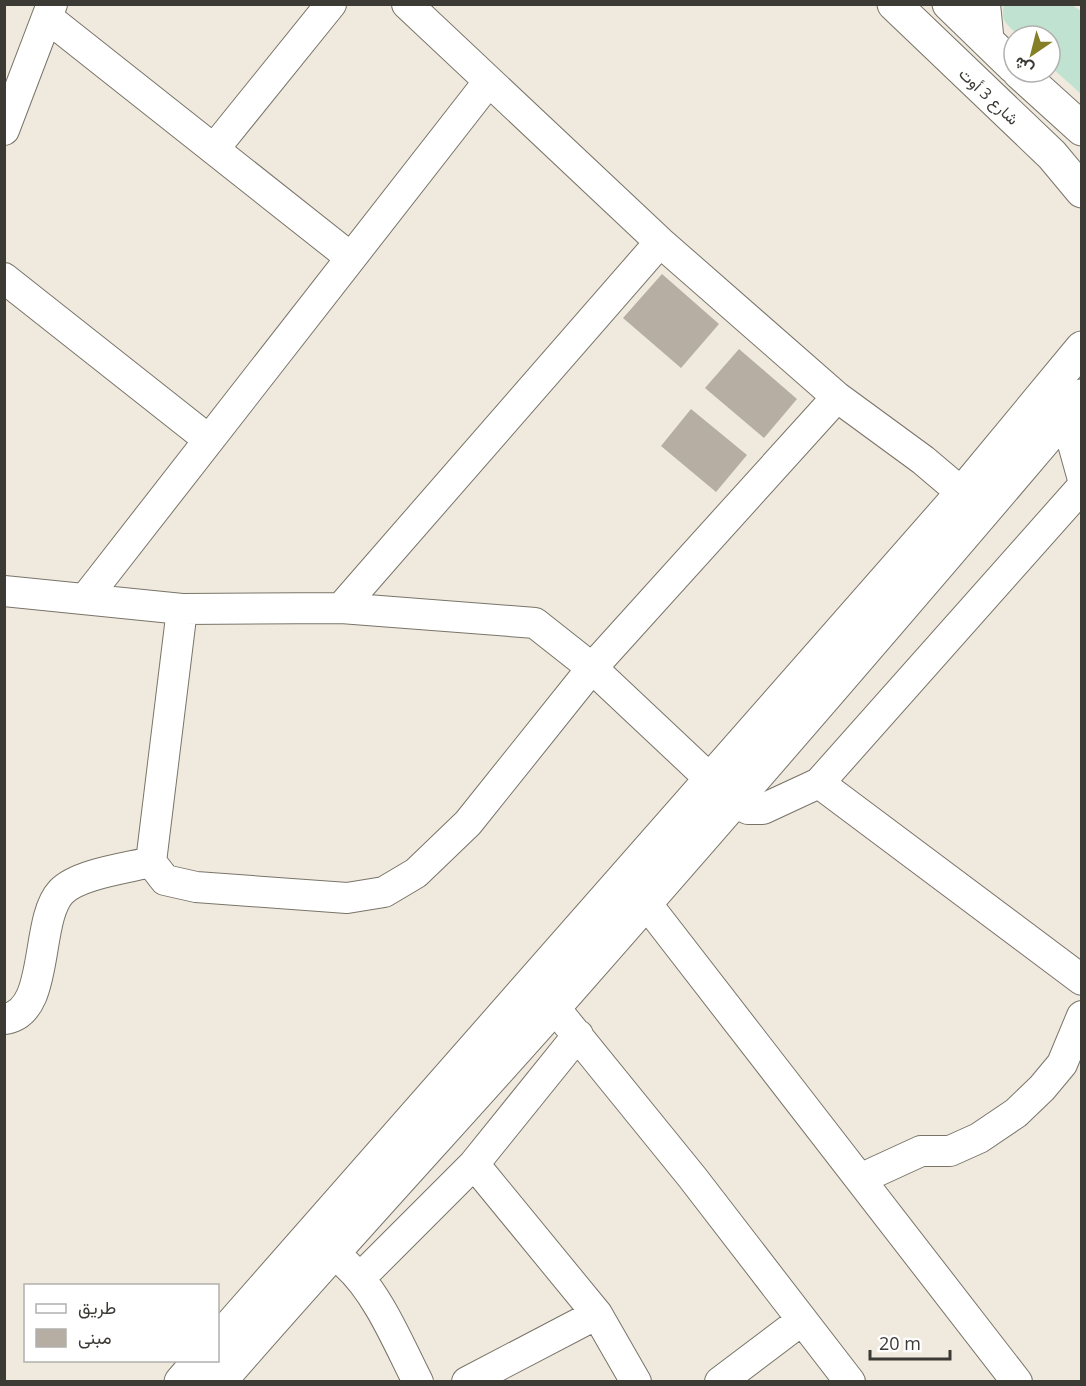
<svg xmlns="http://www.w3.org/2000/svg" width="1086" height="1386" font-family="'Open Sans',Vazirmatn,sans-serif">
	<rect width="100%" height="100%" fill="#f0eade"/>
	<path fill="#c0e2d1" d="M1004,5H1072L1081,11V94L1050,66V36H1019C1007,24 1000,22 1004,5Z"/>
	<path fill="#b6ada3" d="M662,274L719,324L681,368L623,318Z
		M739,349L797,399L764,438L705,388Z
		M691,409L747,455L716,492L661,446Z"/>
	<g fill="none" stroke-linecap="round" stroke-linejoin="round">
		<defs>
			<path id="street" d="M407,4L660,242L837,397
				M985,4L989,44
				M48,18L350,257
				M4,130L52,4
				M214,149L331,4
				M4,278L209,440
				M1065,415L1082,476
				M4,591L182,609L341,608L535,623L592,668L710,779
				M85,599L489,81
				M341,608L660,242
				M182,609L151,862L165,880L196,887L347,898L384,892L416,873L468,823L592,668L837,397L923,460L962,493
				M819,783L1082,487
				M734,802L748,809H763L819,783L1082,980
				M646,903L1017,1382
				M554,1007L692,1177L850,1382
				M4,1019C51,1014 34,921 61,892C78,874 127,868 151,862
				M474,1164L597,1314L636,1382
				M860,1179L921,1151H950L979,1138L1016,1113L1042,1088L1062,1064L1082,1016
				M346,1264C378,1293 398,1343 418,1382
				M361,1277L474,1164L578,1035
				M467,1382L597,1314
				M720,1382L802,1320"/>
			<path id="secondary" d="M894,4L1052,155L1082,191
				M949,4L1014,67
				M1019,72L1082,129
				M218,1340L962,493L1082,348
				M181,1382L200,1360
				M219,1382C330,1254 445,1130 557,1004C734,803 909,600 1082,396"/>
		</defs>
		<use href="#street" stroke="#797469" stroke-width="32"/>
		<use href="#secondary" stroke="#797469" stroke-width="35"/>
		<use href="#street" stroke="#fff" stroke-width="30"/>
		<use href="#secondary" stroke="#fff" stroke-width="33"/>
	</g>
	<g text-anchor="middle" stroke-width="6" stroke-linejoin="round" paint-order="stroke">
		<g font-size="16" fill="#3c3a35" stroke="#fff">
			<text transform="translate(989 96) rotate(43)" y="6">شارع 3 أوت</text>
		</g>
	</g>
	<rect width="1086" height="1386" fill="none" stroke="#3c3a35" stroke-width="12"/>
	<rect x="24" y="1284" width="195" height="78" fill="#ffffff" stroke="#b1b0ae" stroke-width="1.5"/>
	<rect x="36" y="1304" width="30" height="9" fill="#ffffff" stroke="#b1b0ae" stroke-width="1.5"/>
	<text x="78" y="1314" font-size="18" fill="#3c3a35">طريق</text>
	<rect x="36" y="1329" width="30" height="18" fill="#b6ada3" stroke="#b1b0ae" stroke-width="1.5"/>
	<text x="78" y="1344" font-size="18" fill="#3c3a35">مبنى</text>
	<g transform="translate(1032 54) rotate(215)"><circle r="28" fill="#ffffff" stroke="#b1b0ae" stroke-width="1.5"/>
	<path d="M0-4.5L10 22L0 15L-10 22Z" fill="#857f26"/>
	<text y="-9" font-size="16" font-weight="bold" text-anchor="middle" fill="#3c3a35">ش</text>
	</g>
	<path d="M870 1350v9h80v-9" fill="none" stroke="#3c3a35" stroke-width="3"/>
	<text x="879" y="1350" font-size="18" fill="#3c3a35" stroke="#ffffff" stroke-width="4.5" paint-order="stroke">20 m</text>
</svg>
